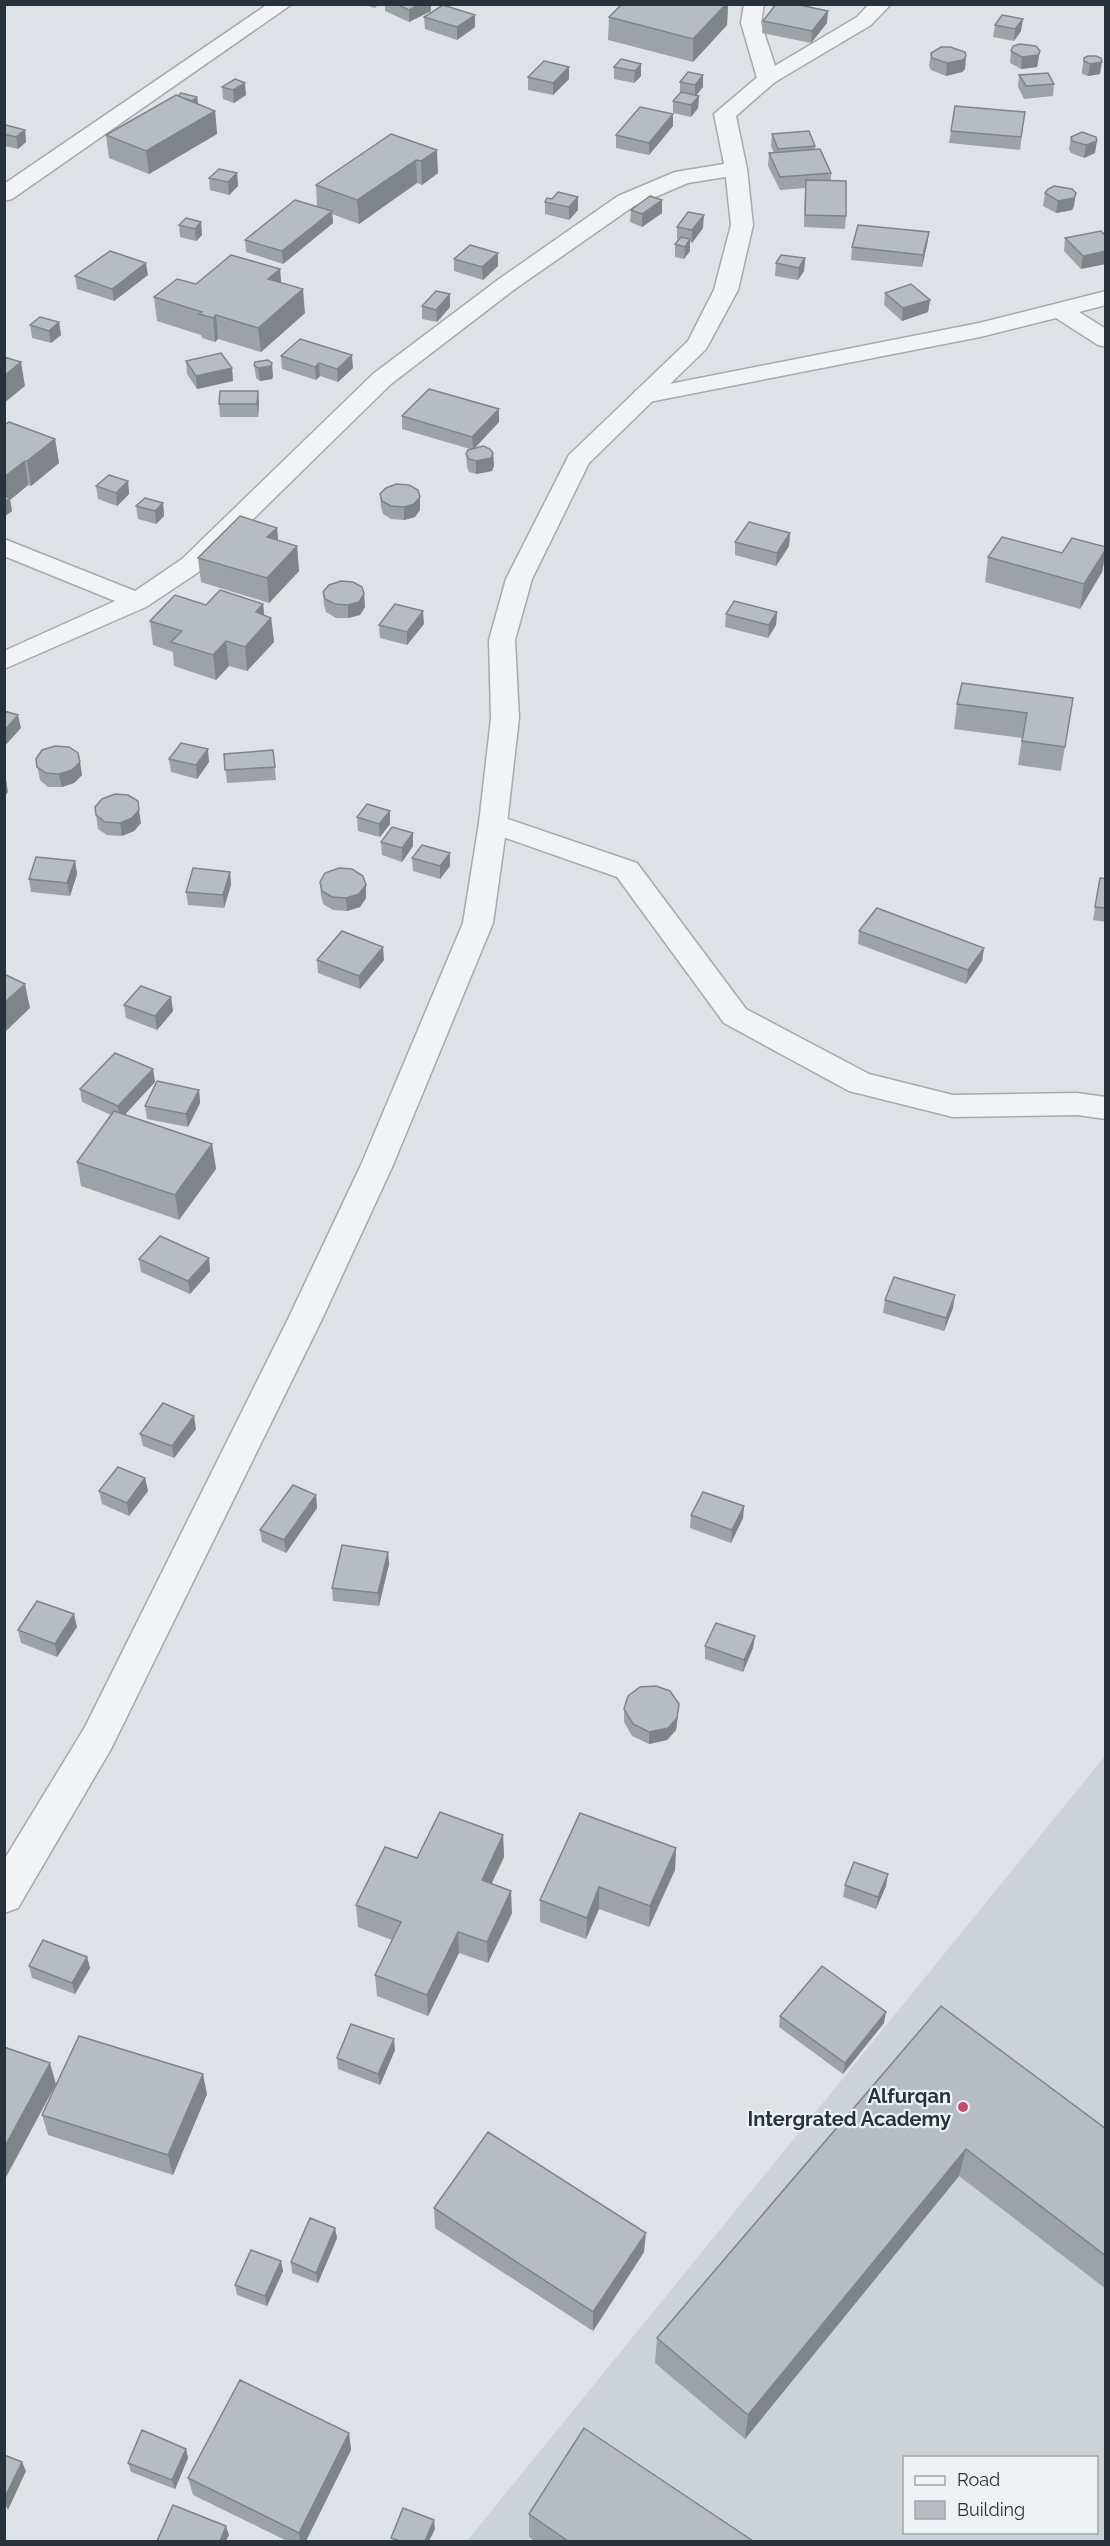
<svg xmlns="http://www.w3.org/2000/svg" width="1110" height="2546" font-family="Raleway,sans-serif">
	<rect width="100%" height="100%" fill="#dee2e6"/>
	<path fill="#cdd2d7" fill-rule="evenodd" d="M1105,1756V2541H467ZM904,2458H1096V2532H904Z"/>
	<g fill="none" stroke-linecap="round" stroke-linejoin="round">
		<defs>
			<path id="minor" d="M268,4H292L12,199L4,201V184Z
				M744,4H764L761,23L779,78L775,82L768,84L761,82L757,78L741,23Z
				M736,162L744,164L747,169L744,174L688,183L634,206L515,289L391,384L200,571L146,607L4,669V651L115,601L4,556V539L135,591L182,559L373,374L499,279L618,196L675,172Z
				M1106,291V305L1079,312L1106,329V347L1098,345L1056,318L980,337L644,403L635,401L632,396L635,391L644,389L979,323Z
				M493,814L637,863L746,1009L869,1074L953,1095L1077,1093L1106,1097V1119L1077,1115L953,1117L849,1091L724,1023L617,877L483,830L479,823L483,816Z"/>
			<path id="tertiary" d="M869,4H891L871,25L775,82L736,116L747,169L753,225L738,290L706,349L589,463L532,579L515,640L519,718L507,823L493,923L393,1165L323,1317L111,1749L18,1908L4,1913V1860L85,1727L289,1317L361,1165L463,923L479,823L491,718L489,640L506,579L569,455L688,341L714,290L731,225L725,169L714,114L761,74L857,17Z"/>
		</defs>
		<use href="#minor" stroke="#a4aaaf" stroke-width="3"/>
		<use href="#tertiary" stroke="#a4aaaf" stroke-width="3"/>
		<use href="#minor" fill="#f1f3f5" fill-rule="evenodd"/>
		<use href="#tertiary" fill="#f1f3f5" fill-rule="evenodd"/>
	</g>
	<path fill="#9da2a7" d="M361,4H379L375,8Z
		M385,4H431V11L409,22L385,11Z
		M622,4H728L727,25L693,62L608,40L609,17Z
		M1002,15L1021,31L1014,41L993,37L995,25Z
		M424,17L475,27L457,40L425,29Z
		M763,21L827,23L811,43L762,33Z
		M1011,51L1038,63L1037,67L1021,69L1010,63Z
		M931,53L966,56L965,69L962,72L946,76L931,70L929,66Z
		M1084,58L1100,74L1088,76L1082,74V70Z
		M641,64V76L634,83L614,79V67Z
		M1019,75L1054,84L1053,96L1024,99L1018,87Z
		M528,77L569,79L553,95L528,90Z
		M680,82L703,87L696,95L699,96L698,108L691,117L673,113V101L680,93Z
		M222,87L246,95L234,103L223,99Z
		M178,96L197,97L198,104L215,111L217,134L149,174L109,158L106,135Z
		M1025,112L1020,150L949,143L951,131Z
		M4,119H5L6,125L25,130L26,142L18,149L4,146Z
		M673,126L649,155L616,148V135Z
		M1082,132L1095,153L1084,158L1071,153L1069,149L1071,137Z
		M391,134L438,173L422,185L417,183L359,224L332,214L333,223L283,264L246,252L245,240L317,206L316,185Z
		M772,134L815,146V149L831,173V181L846,216L845,229L804,227L805,188L780,190L768,166L769,153H774L771,146Z
		M237,173L238,186L229,195L210,190L209,178Z
		M1045,193L1074,206L1072,210L1056,213L1043,206Z
		M578,197V210L569,220L545,214V202L552,199Z
		M662,200V213L642,227L630,222L631,210Z
		M201,222L202,235L196,241L180,237L179,225Z
		M677,227L703,228L692,243L690,242V251L684,259L675,257V244L679,240L677,239Z
		M1101,231L1081,269L1064,251L1065,238Z
		M929,232L927,245L922,267L851,260L852,247Z
		M805,258L804,271L798,280L775,276L776,263Z
		M454,259L498,266L483,280L454,271Z
		M280,269L281,283L305,313L261,352L218,339L215,342L202,338L201,335L157,321L154,297L196,284Z
		M148,275L114,301L77,289L75,276Z
		M885,293L930,300L928,312L902,321L884,305Z
		M450,294V307L437,322L422,319V306Z
		M59,322L61,335L51,343L32,338L30,325Z
		M281,356L353,368L338,382L320,376L316,380L282,369Z
		M186,361L232,368L233,381L197,389L187,374Z
		M254,365L273,376L272,379L260,381L256,378Z
		M258,391L259,403L258,417H220L219,404Z
		M499,409V422L474,448L493,453L494,466L492,471L476,474L469,472L467,467L466,454L470,449L402,429V416Z
		M4,425L55,439L59,463L31,486L28,485L10,500L12,511L4,517Z
		M128,481L129,494L117,506L98,499L96,486Z
		M380,494L420,510L415,517L404,520L391,519L383,514L381,507Z
		M163,503L164,516L156,524L138,519L136,506Z
		M277,528L278,540L297,546L299,571L269,603L201,582L198,558Z
		M790,533L789,546L776,566L735,555V542Z
		M1106,547V553L1102,572L1080,609L985,582L988,557L1062,553Z
		M323,592L364,594L365,607L360,615L348,618H336L326,612L324,605Z
		M263,604L264,615L271,618L274,642L247,671L229,666L216,680L174,666L173,652L153,645L150,621L206,605Z
		M777,612L776,625L768,638L725,627L726,614Z
		M424,624L407,645L380,638L379,625Z
		M1073,698L1061,771L1018,765L1022,738L954,729L957,704Z
		M273,750L276,780L227,783L224,754Z
		M36,759L82,775L74,783L62,787H48L40,780Z
		M169,759L209,762L197,779L171,772Z
		M95,807L141,823L134,831L122,836L107,835L98,829Z
		M357,817L390,824L380,837L358,831Z
		M413,833V846L402,862L382,855L381,842Z
		M450,853V866L440,879L413,871L412,858Z
		M75,861L77,874L70,896L31,892L29,879Z
		M230,872L231,885L224,908L188,905L186,892Z
		M1100,878L1106,879V922L1093,920Z
		M320,882L366,898L360,907L347,911L333,910L323,904L321,895Z
		M859,931L984,948L982,961L966,984L858,944Z
		M317,960H384L360,989L318,973Z
		M171,997L173,1011L157,1030L126,1018L124,1005Z
		M153,1069L155,1082L124,1115L212,1144L216,1169L179,1220L81,1186L77,1162L111,1115L82,1102L80,1089Z
		M199,1090L200,1103L188,1127L147,1119L145,1106Z
		M209,1258L210,1271L190,1294L141,1272L139,1259Z
		M885,1300L953,1308L944,1331L883,1313Z
		M196,1429L174,1458L143,1446L140,1434Z
		M145,1478L148,1491L129,1516L102,1504L99,1491Z
		M316,1495L317,1508L286,1553L262,1542L260,1530Z
		M744,1506L743,1518L731,1543L690,1528L691,1515Z
		M388,1552L389,1564L379,1606L333,1601L332,1588Z
		M77,1627L57,1657L21,1643L18,1630Z
		M755,1636L753,1648L743,1672L705,1659V1646Z
		M624,1709L678,1716L676,1730L667,1740L649,1744L632,1736L624,1722Z
		M503,1835L504,1857L491,1883L512,1913L488,1963L459,1953L428,2016L377,1996L375,1975L392,1940L358,1927L356,1905L417,1858Z
		M676,1848L675,1870L649,1927L599,1909L586,1939L540,1922V1900Z
		M845,1885L886,1886L876,1909L843,1897Z
		M87,1957L90,1968L75,1994L32,1978L29,1966Z
		M941,2006L1106,2129V2289L959,2176L745,2439L655,2363L657,2338Z
		M780,2016L884,2023L843,2074L779,2027Z
		M395,2050L380,2085L338,2069L337,2058Z
		M207,2094L173,2175L48,2135L42,2115Z
		M434,2208L644,2252L593,2331L435,2228Z
		M335,2228L337,2238L318,2283L292,2273L291,2262Z
		M281,2261L283,2271L267,2306L237,2295L235,2285Z
		M349,2433L351,2450L306,2541H287L193,2495L188,2478Z
		M186,2449L188,2458L175,2489L131,2472L128,2463Z
		M529,2514L753,2541H535L529,2537Z"/>
	<path fill="#7f8488" d="M420,4H431V11L409,22V10Z
		M726,4H728L727,25L693,62V39Z
		M828,11L827,23L811,43L812,31Z
		M475,15V27L457,40V27Z
		M1023,19L1021,31L1014,41L1015,29Z
		M1040,51L1037,67L1021,69L1022,57Z
		M966,56L965,69L962,72L946,76L947,63Z
		M1102,62L1100,74L1088,76L1090,64Z
		M641,64V76L634,83L635,71Z
		M569,67V79L553,95V83Z
		M703,75V87L695,97V85Z
		M245,83L246,95L234,103L233,90Z
		M699,96L698,108L691,117V105Z
		M197,97L199,109L186,107Z
		M215,111L217,134L149,174L146,151Z
		M673,114V126L649,155V143Z
		M25,130L26,142L18,149L16,137Z
		M1097,141L1095,153L1084,158L1086,145Z
		M437,150L438,173L422,185L421,161Z
		M416,160L417,183L359,224L357,200Z
		M237,173L238,186L229,195L228,182Z
		M1076,193L1074,206L1072,210L1056,213L1058,201Z
		M578,197V210L569,220V207Z
		M662,200V213L642,227V214Z
		M332,211L333,223L283,264L282,251Z
		M704,215L703,228L692,243V230Z
		M201,222L202,235L196,241L195,229Z
		M929,232L927,245L922,267L923,255Z
		M690,239V251L684,259L685,247Z
		M1106,251V264L1081,269L1083,256Z
		M498,253V266L483,280L482,267Z
		M805,258L804,271L798,280L799,268Z
		M146,263L148,275L114,301L112,289Z
		M280,269L282,293L268,279Z
		M303,289L305,313L261,352L258,328Z
		M450,294V307L437,322L436,310Z
		M930,300L928,312L902,321L903,308Z
		M216,315L218,339L215,342L213,318Z
		M59,322L61,335L51,343L49,331Z
		M4,353L8,373L21,362L25,386L4,403Z
		M352,355L353,368L338,382L337,369Z
		M272,363L273,376L272,379L260,381L258,368Z
		M319,363L320,376L316,380L315,367Z
		M232,368L233,381L197,389L196,376Z
		M258,391L259,403L258,417L257,404Z
		M499,409V422L473,450L472,437Z
		M55,439L59,463L31,486L27,461Z
		M493,453L494,466L492,471L476,474V461Z
		M25,461L28,485L10,500L12,511L4,517V502L6,501L4,494V477Z
		M128,481L129,494L117,506L116,493Z
		M420,497V510L415,517L404,520V507Z
		M163,503L164,516L156,524L155,511Z
		M277,528L279,552L267,537Z
		M790,533L789,546L776,566L777,553Z
		M297,546L299,571L269,603L267,578Z
		M1106,549L1102,572L1080,609L1084,584Z
		M364,594L365,607L360,615L348,618V605Z
		M263,604L265,624L271,618L274,642L247,671L245,647L256,612Z
		M423,611L424,624L407,645V632Z
		M777,612L776,625L768,638L769,625Z
		M226,641L229,666L216,680L213,655Z
		M18,715L21,728L4,747V731Z
		M208,749L209,762L197,779L196,765Z
		M80,762L82,775L74,783L62,787L59,774Z
		M6,779L8,792L4,797V781Z
		M139,810L141,823L134,831L122,836L120,823Z
		M390,811V824L380,837L379,824Z
		M413,833V846L402,862V848Z
		M450,853V866L440,879V866Z
		M75,861L77,874L70,896L67,883Z
		M230,872L231,885L224,908L223,895Z
		M366,885V898L360,907L347,911L346,898Z
		M383,947L384,960L360,989L359,976Z
		M984,948L982,961L966,984L968,970Z
		M25,984L30,1008L4,1033V1003Z
		M171,997L173,1011L157,1030L155,1016Z
		M4,1063L6,1073L4,1075Z
		M153,1069L155,1082L120,1120L118,1106Z
		M199,1090L200,1103L188,1127L186,1114Z
		M212,1144L216,1169L179,1220L175,1195Z
		M209,1258L210,1271L190,1294L188,1281Z
		M955,1295L953,1308L944,1331L946,1318Z
		M194,1416L196,1429L174,1458L172,1446Z
		M145,1478L148,1491L129,1516L127,1503Z
		M316,1495L317,1508L286,1553L284,1540Z
		M744,1506L743,1518L731,1543L732,1530Z
		M388,1552L389,1564L379,1606L378,1593Z
		M74,1614L77,1627L57,1657L55,1644Z
		M755,1636L753,1648L743,1672L744,1660Z
		M679,1704L676,1730L667,1740L649,1744V1732Z
		M503,1835L504,1857L483,1902L482,1880Z
		M676,1848L675,1870L649,1927L650,1906Z
		M888,1874L886,1886L876,1909L878,1897Z
		M599,1887V1909L586,1939L587,1918Z
		M511,1891L512,1913L488,1963L487,1942Z
		M458,1932L459,1953L428,2016L427,1995Z
		M87,1957L90,1968L75,1994L72,1983Z
		M886,2012L884,2023L843,2074L845,2063Z
		M394,2039L395,2050L380,2085L378,2074Z
		M50,2063L56,2084L4,2181V2148Z
		M203,2074L207,2094L173,2175L168,2155Z
		M966,2149L959,2176L745,2439L748,2415Z
		M335,2228L337,2238L318,2283L316,2273Z
		M646,2233L644,2252L593,2331V2312Z
		M281,2261L283,2271L267,2306L265,2296Z
		M349,2433L351,2450L306,2541H300L299,2533Z
		M186,2449L188,2458L175,2489L172,2480Z
		M22,2462L26,2471L8,2510L4,2502V2499Z
		M434,2520L435,2529L429,2541H425Z
		M226,2526L229,2535L226,2541H220Z"/>
	<path fill="#b6bcc2" stroke="#7f8488" stroke-width="1.5" d="M396,4H420L409,10Z
		M622,4H726L693,39L609,17Z
		M776,4H795L828,11L812,31L763,21Z
		M443,5L475,15L457,27L424,17Z
		M1002,15L1023,19L1015,29L995,25Z
		M1020,44L1036,46L1040,51L1038,55L1022,57L1011,51L1013,46Z
		M941,47H950L965,52L966,56L963,60L947,63L932,58L931,53Z
		M1088,56H1096L1101,58L1102,62L1090,64L1084,61V58Z
		M621,59L641,64L635,71L614,67Z
		M544,61L569,67L553,83L528,77Z
		M688,72L703,75L695,85L680,82Z
		M1048,73L1054,84L1026,86L1019,75Z
		M235,79L245,83L233,90L222,87Z
		M681,92L699,96L691,105L673,101Z
		M181,93L197,97L192,101L178,96Z
		M176,95L215,111L146,151L106,135Z
		M955,106L1025,112L1021,137L951,131Z
		M640,107L673,114L649,143L616,135Z
		M6,125L25,130L16,137L4,134V127Z
		M809,131L815,146L778,149L772,134Z
		M1082,132L1096,137L1097,141L1086,145L1072,141L1071,137Z
		M391,134L437,150L421,161L416,160L357,200L316,185Z
		M820,149L831,173L780,177L769,153Z
		M219,169L237,173L228,182L209,178Z
		M806,180L846,181V216L805,215Z
		M1054,186L1072,189L1076,193L1074,198L1058,201L1045,193L1048,189Z
		M558,192L578,197L569,207L545,202L547,198L552,199Z
		M650,196L662,200L642,214L631,210Z
		M295,200L332,211L282,251L245,240Z
		M688,212L704,215L692,230L677,227Z
		M186,218L201,222L195,229L179,225Z
		M858,225L929,232L923,255L852,247Z
		M1101,231L1106,236V251L1083,256L1065,238Z
		M681,237L690,239L685,247L675,244Z
		M470,245L498,253L482,267L454,259Z
		M110,251L146,263L112,289L75,276Z
		M231,255L280,269L268,279L303,289L258,328L216,315L213,318L199,314L202,312L154,297L177,279L196,284Z
		M781,255L805,258L799,268L776,263Z
		M911,284L930,300L903,308L885,293Z
		M436,291L450,294L436,310L422,306Z
		M40,317L59,322L49,331L30,325Z
		M300,339L352,355L337,369L319,363L315,367L281,356Z
		M221,353L232,368L196,376L186,361Z
		M4,357L21,362L4,376Z
		M268,360L272,363L271,366L258,368L254,365L255,362Z
		M429,389L499,409L472,437L402,416Z
		M220,391H258L257,404H219Z
		M9,422L55,439L27,461H25L4,477V425Z
		M483,446L490,449L493,453L491,458L476,461L469,459L466,454L468,450Z
		M109,475L128,481L116,493L96,486Z
		M396,484L409,485L418,490L420,497L414,504L404,507L391,506L382,501L380,494L386,488Z
		M4,496L10,498L4,502Z
		M145,498L163,503L155,511L136,506Z
		M240,516L277,528L267,537L297,546L267,578L198,558Z
		M749,522L790,533L777,553L735,542Z
		M1002,537L1062,553L1072,538L1106,547V549L1084,584L988,557Z
		M341,581L353,582L362,587L364,594L359,602L348,605L335,604L325,599L323,592L329,585Z
		M220,590L263,604L256,612L271,618L245,647L226,641L213,655L171,642L182,631L150,621L175,595L206,605Z
		M734,601L777,612L769,625L726,614Z
		M395,604L423,611L407,632L379,625Z
		M962,683L1073,698L1065,747L1022,741L1027,713L957,704Z
		M4,711L18,715L4,731Z
		M181,743L208,749L196,765L169,759Z
		M55,746L69,747L78,753L80,762L72,770L59,774L46,773L37,767L36,759L42,750Z
		M273,750L275,767L225,770L224,754Z
		M115,794L128,795L138,801L139,810L132,818L120,823L105,822L96,815L95,807L102,799Z
		M367,804L390,811L379,824L357,817Z
		M392,827L413,833L402,848L381,842Z
		M422,845L450,853L440,866L412,858Z
		M36,857L75,861L67,883L29,879Z
		M193,868L230,872L223,895L186,892Z
		M339,868L352,869L363,876L366,885L359,894L346,898L332,897L322,891L320,882L325,873Z
		M1100,878L1106,879V908L1095,907Z
		M877,908L984,948L968,970L859,931Z
		M342,931L383,947L359,976L317,960Z
		M4,974L25,984L4,1003Z
		M141,986L171,997L155,1016L124,1005Z
		M115,1053L153,1069L118,1106L80,1089Z
		M157,1081L199,1090L186,1114L145,1106Z
		M114,1111L212,1144L175,1195L77,1162Z
		M160,1236L209,1258L188,1281L139,1259Z
		M894,1277L955,1295L946,1318L885,1300Z
		M163,1403L194,1416L172,1446L140,1434Z
		M118,1467L145,1478L127,1503L99,1491Z
		M293,1485L316,1495L284,1540L260,1530Z
		M703,1492L744,1506L732,1530L691,1515Z
		M342,1545L388,1552L378,1593L332,1588Z
		M37,1601L74,1614L55,1644L18,1630Z
		M716,1623L755,1636L744,1660L705,1646Z
		M656,1686L670,1691L679,1704L677,1718L668,1728L649,1732L633,1724L624,1709L628,1696L640,1687Z
		M440,1812L503,1835L482,1880L511,1891L487,1942L458,1932L427,1995L375,1975L401,1922L356,1905L385,1847L417,1858Z
		M580,1813L676,1848L650,1906L599,1887L587,1918L540,1900Z
		M854,1862L888,1874L878,1897L845,1885Z
		M43,1940L87,1957L72,1983L29,1966Z
		M822,1966L886,2012L845,2063L780,2016Z
		M941,2006L1106,2129V2256L966,2149L748,2415L657,2338Z
		M351,2024L394,2039L378,2074L337,2058Z
		M79,2036L203,2074L168,2155L42,2115Z
		M4,2047L50,2063L4,2148Z
		M488,2132L646,2233L593,2312L434,2208Z
		M310,2218L335,2228L316,2273L291,2262Z
		M251,2250L281,2261L265,2296L235,2285Z
		M240,2380L349,2433L299,2533L188,2478Z
		M584,2428L753,2541H568L529,2514Z
		M142,2430L186,2449L172,2480L128,2463Z
		M4,2455L22,2462L4,2499Z
		M173,2505L226,2526L220,2541H157Z
		M403,2508L434,2520L425,2541H400L391,2538Z"/>
	<circle fill="#bf4f6d" stroke="#edf1f4" stroke-width="2" cx="963" cy="2107" r="6"/>
	<g text-anchor="middle" stroke-width="4.5" stroke-linejoin="round" paint-order="stroke">
		<g font-size="20" font-weight="bold" fill="#29323b" stroke="#edf1f4" text-anchor="end">
			<text x="951" y="2103">Alfurqan<tspan x="951" dy="23">Intergrated Academy</tspan></text>
		</g>
	</g>
	<rect width="1110" height="2546" fill="none" stroke="#29323b" stroke-width="12"/>
	<rect x="903" y="2456" width="195" height="78" fill="#edf1f4" stroke="#9fa5aa" stroke-width="1.5"/>
	<rect x="915" y="2476" width="30" height="9" fill="#f1f3f5" stroke="#9fa5aa" stroke-width="1.5"/>
	<text x="957" y="2486" font-size="18" fill="#29323b">Road</text>
	<rect x="915" y="2501" width="30" height="18" fill="#b6bcc2" stroke="#9fa5aa" stroke-width="1.5"/>
	<text x="957" y="2516" font-size="18" fill="#29323b">Building</text>
</svg>
